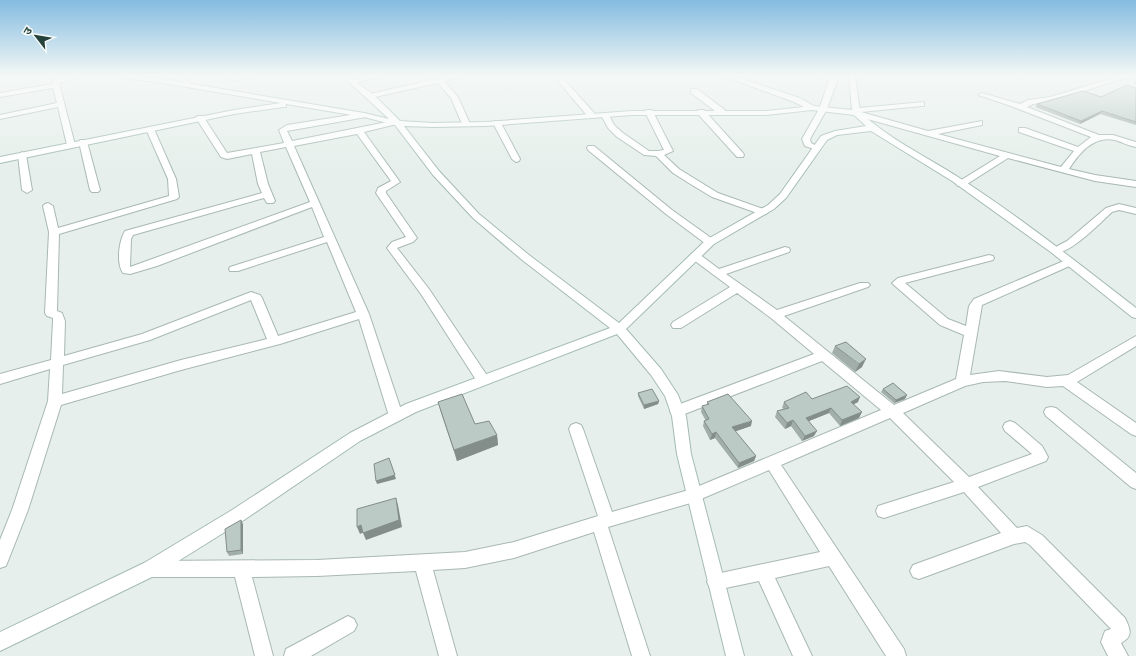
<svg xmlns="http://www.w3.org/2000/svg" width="1136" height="656" font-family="'Golos Text','Noto Sans Devanagari',sans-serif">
	<rect width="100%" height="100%" fill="#e6efeb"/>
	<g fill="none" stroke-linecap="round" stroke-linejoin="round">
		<defs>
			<path id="street" d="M65,76H79L59,83L75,145L74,147H71L67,145L58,107L0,119V115L57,103L53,88L0,97V93L52,84L53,81Z
				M179,76H185L190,85L189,86H185Z
				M236,76H250L231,81L228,79Z
				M343,76H350L355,82L350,83Z
				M449,76H462L444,81L458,97L470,124L469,126H463L451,98L438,83L370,98L366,96L370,94Z
				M554,76H561L595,114V118H589Z
				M816,76L831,77L839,76L827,109L810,139L811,143L821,148L817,150L805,146L802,139L819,109L829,81Z
				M1120,76H1130L1054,101L1033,104L1027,107L1099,135H1113L1136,142V147C1129,146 1122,142 1115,140C1094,135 1079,153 1069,169L1095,175L1136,181V187L1095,181L1008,158L964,186H958L956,184L958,182L1000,156L853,115L852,113L859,108L924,102V106H921L861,112L928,131L982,121V125L938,134L1061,167L1074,151L1019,132V128H1025L1078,147L1091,137L1008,105L978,95L982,93L1020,104L1028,100L1050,97Z
				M691,89H697L725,110V114H719L691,93Z
				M646,110H652L653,112L673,151L664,155L679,169L718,193L766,210L768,212L766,214H760L712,197L692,185L673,173L656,156L644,155L617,137L608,128L601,115L605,113H608L614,125L623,133L649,151H658L664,150L645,112Z
				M698,110H704L743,153L744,155L743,157H737L698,114Z
				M363,113H366V117L287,131L292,141L397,120V124L364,132L400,182L386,191V193L417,238L413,242L397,248L429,289L488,377L490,380L488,383L483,385L478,383L421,294L387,248L392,242L406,237L376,193L378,188L391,181L357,134L294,146L369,314L403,416L401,420L396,421L391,420L389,416L359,319L280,344L181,370L61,405L28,510L6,566L0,568V540L12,510L48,401L50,369L0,384V374L51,360L53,321V318L47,316L45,313L49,232L43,206L45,204L48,203L53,206L58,228L169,196L168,179L146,129L150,127L154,129L176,179L179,197L177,199L59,234L57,311L62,313L65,321L64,356L142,334L251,292L260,295L262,298L278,336L356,312L327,242L238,271H230L229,269L230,267L324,237L312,207L157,266L130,274L123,273C116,263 119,241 125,231L262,193L258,184L252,154L227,159L221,157L196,118L197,116H203L227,153L284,143L279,130L287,125ZM286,147L310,202L130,267L131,239L133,235L264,198L267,203H273L275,201L268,184L260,152ZM251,300L267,339L181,360L62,394L63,365L150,340Z
				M494,121H500L501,123L520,159L519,161L516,162L512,159L493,123Z
				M80,140H83L87,142L100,190L98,192H92L90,190L79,142Z
				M588,146H594L672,210L714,240L715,242L714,244H706L666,214L588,150L587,148Z
				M22,152L26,155L32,190L27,193L22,190L18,155Z
				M1119,204L1136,208V214L1119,210L1112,212C1101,222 1068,257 1052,253L1051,251L1052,249L1067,241L1106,208Z
				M785,247L789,248L790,250L789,252L726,274L777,310L860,283H868L870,285L868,287L784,316L894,405L956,379L964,335L940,325L894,285L892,283L898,278L902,277L989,255L993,256L994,258L993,260L905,283L948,319L966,326L969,306L974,299L1066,260H1074L1075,262L1074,264L982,305L970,375L999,371L1047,377L1068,375L1136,336V346L1077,382L1136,423V436L1131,434L1063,386L1047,387L1005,381L983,382L965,386L903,413L969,477L1032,454L1005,431L1003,427L1005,423L1010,421L1015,423L1042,446L1048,457L1046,461L978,487L1017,528L1027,526L1042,535L1125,618C1130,629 1134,636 1121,643L1128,656H1108L1101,642L1105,631L1111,629L1030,545L1025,542L1014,544L919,579L913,577L910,571L913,565L1001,533L964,492L884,518L878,516L876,511L878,506L954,482L890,418L781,465L904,649L906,656H886L829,566L775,578L812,656H793L759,581L716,590L710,588L707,582L710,576L716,574L820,552L769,470L694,502L608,527L650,656H632L594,532L514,558L465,568L433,570L457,656H439L416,571L317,576L252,577L273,656H255L235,577H150L144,575L142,569L144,563L150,561L317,560L465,552L514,542L598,516L569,429L571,425L576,423L581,425L583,429L612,512L692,489L881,410L822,361L682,415L677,416L672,415L670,411L672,407L814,354L771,318L737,293L681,328H673L671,325L673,322L730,287L691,258L690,256L691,254H699L719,269Z
				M1051,407L1056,408L1136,473V489L1131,487L1046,416L1044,412L1046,408Z
				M348,616L354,619L357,625L354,631L311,656H284L286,649Z"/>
			<path id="secondary" d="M120,76L157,78L364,113L389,119L349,82L367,76H379L357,83L374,95L400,121L433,123L486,122L632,111H766L804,107L794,102L723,76H733L800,98L814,106L852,110L849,76H855L860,112C889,139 925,156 958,177C1020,217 1078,263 1136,308V318L1132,317L1052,253L952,181L871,131L837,135L827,140L786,198L774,209L714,244L626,329L661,369L678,395L686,416L691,454L744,656H726L677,454L672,416L665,396L651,375L617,334L416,412L360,441L244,520L156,575L0,651V632L144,563L232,510L350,433L406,404L610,328L521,259L473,218L433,175L395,125L364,117L286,104V107H283L234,114L0,163V157L234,110L281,103L157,82L123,78ZM812,110L854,115L866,126L835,131L821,136L780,194L768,205L706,240L619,323L529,255L479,214L439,171L404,126L433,127L486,126L632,115H766Z"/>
		</defs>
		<use href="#street" stroke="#a8b8b2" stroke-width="2"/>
		<use href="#secondary" stroke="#a4bbb3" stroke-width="2"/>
		<use href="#street" fill="#fff" fill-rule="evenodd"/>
		<use href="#secondary" fill="#fff" fill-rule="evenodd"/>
	</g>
	<path fill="#a1aea9" d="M1136,80V85L1134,84Z
		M1136,88V125L1100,114L1080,124L1035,107L1037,104L1101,97Z
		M835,346L862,367L855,372L832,353Z
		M883,389L905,399L894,403L881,392Z
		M638,393L659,401L658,404L644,409L638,396Z
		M812,399L858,402L854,404L859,418L840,426L829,413L809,421L814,436L802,441L791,426L785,429L775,417L777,411L784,409L782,408L784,402Z
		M438,402L475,424L497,435L498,445L457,461L441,413Z
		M707,402L751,426L735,431L756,456L754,461L738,468L715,438L710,440L703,426L704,421H706L701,412L702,406L707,405Z
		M243,524V554L229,556L227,552Z"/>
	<path fill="#838d89" d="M1102,111L1100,114L1080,124L1081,121Z
		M866,359L862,367L855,372L859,364Z
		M907,395L905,399L894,403L896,400Z
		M860,397L858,402L848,407L851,402Z
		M659,401L658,404L644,409V405Z
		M831,408L829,413L804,423L806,418Z
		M862,412L859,418L840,426L842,420Z
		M793,420L791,426L785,429L787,423Z
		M752,421L751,426L731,433L732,427Z
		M817,431L814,436L802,441L805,436Z
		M716,432L715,438L710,440L712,434Z
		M497,435L498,445L457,461L454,450Z
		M756,456L754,461L738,468L739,463Z
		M389,458L396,479L377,484L376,481Z
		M396,498L398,505L402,527L366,540L363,533Z
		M241,520L243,524V554L241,550Z
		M361,525L364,532L360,534L357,527Z"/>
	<path fill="#bbcac4" stroke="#838d89" d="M1127,85L1136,88V122L1102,111L1081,121L1037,104L1083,91L1101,97Z
		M846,342L866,359L859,364L835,346Z
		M893,383L907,395L896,400L883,389Z
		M847,386L860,397L851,402L862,412L842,420L831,408L806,418L817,431L805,436L793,420L787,423L777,411L789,408L784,402L806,392L812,399Z
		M652,389L659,401L644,405L638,393Z
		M462,394L475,424L489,421L497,435L454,450L438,402Z
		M728,394L752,421L732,427L756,456L739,463L716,432L712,434L704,421L709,419L702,406L709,404L707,402Z
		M389,458L395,475L376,481L374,464Z
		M396,498L399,520L363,533L361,525L357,527V509Z
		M241,520V550L227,552L225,529Z"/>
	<linearGradient id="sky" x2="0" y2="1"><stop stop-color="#84bce0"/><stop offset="0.45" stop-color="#f4f8f6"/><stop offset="1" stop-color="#f4f8f6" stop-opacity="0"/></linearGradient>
	<rect width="1136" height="168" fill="url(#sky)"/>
	<g transform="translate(36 36) rotate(301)" stroke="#f7fbf9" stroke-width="3" paint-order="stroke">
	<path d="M0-3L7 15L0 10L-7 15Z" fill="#24423a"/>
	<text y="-6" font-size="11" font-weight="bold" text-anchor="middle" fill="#24423a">उ</text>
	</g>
</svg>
